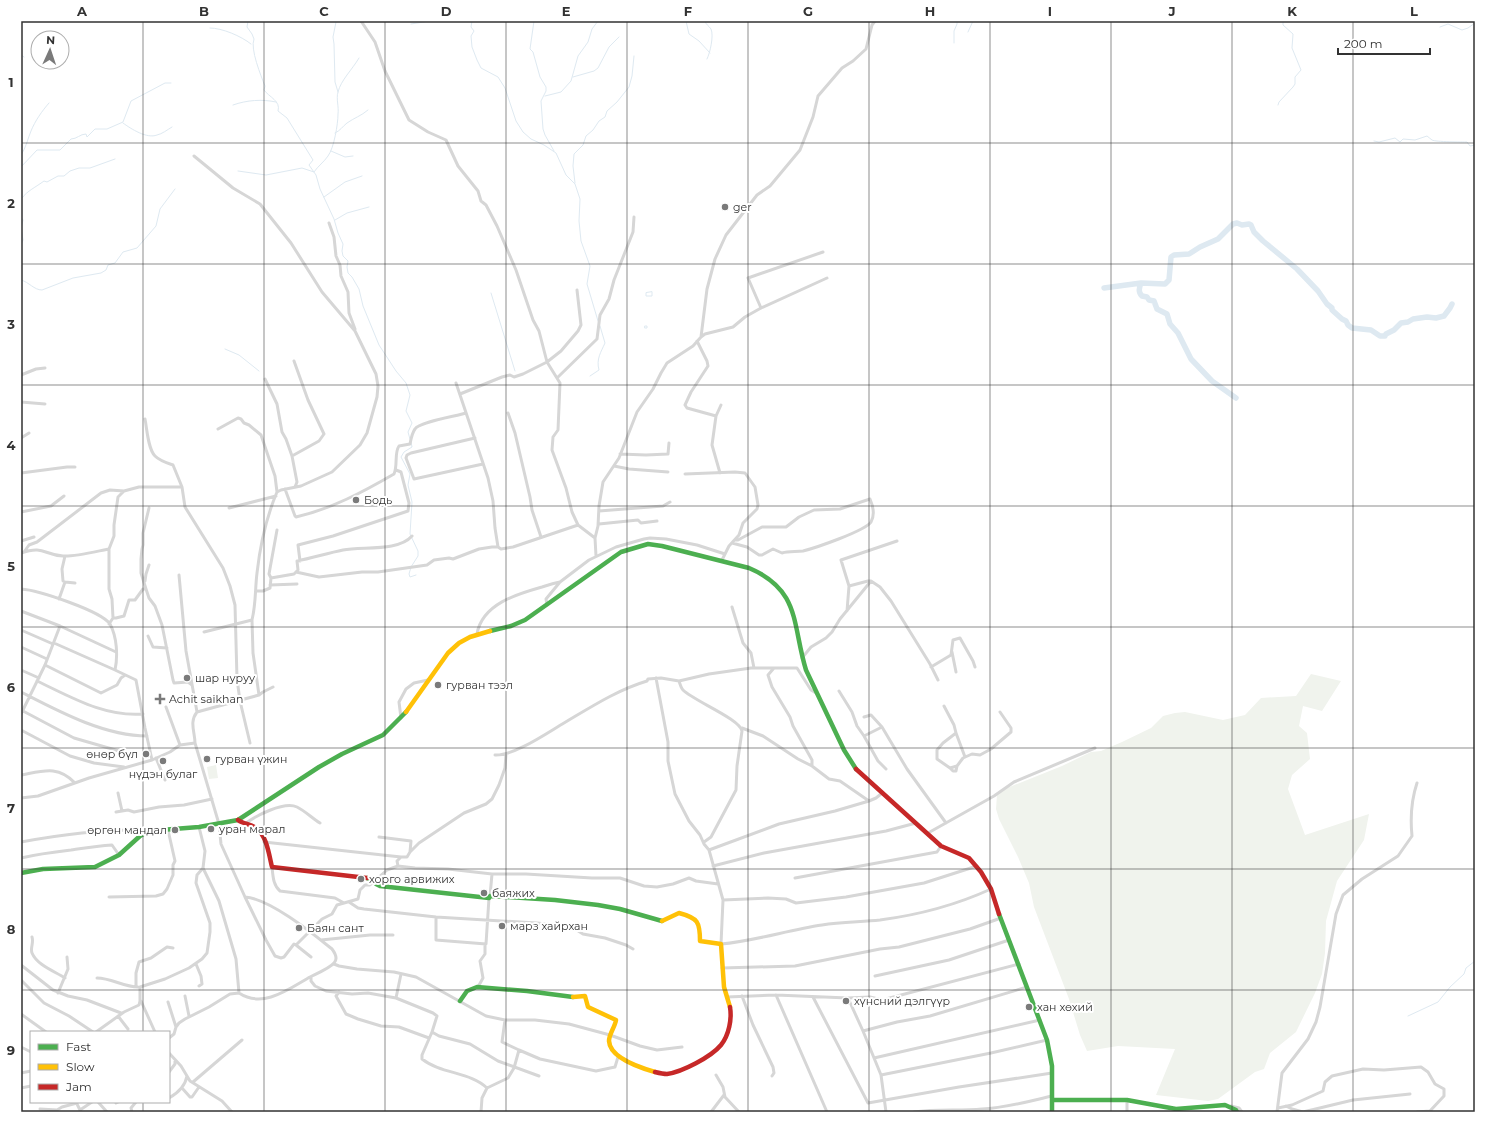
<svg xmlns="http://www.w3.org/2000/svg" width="1496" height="1133" font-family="Montserrat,sans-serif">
	<rect width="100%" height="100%" fill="#fff"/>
	<path fill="#f0f3ed" d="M1311,674L1341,681L1322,711L1303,706L1299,726L1307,733L1310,759L1292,775L1288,789L1305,835L1369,814L1364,840L1337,881L1326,921L1325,953L1322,974L1315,993L1296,1032L1270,1053L1264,1069L1255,1072L1218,1099L1208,1101L1156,1095L1175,1049L1118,1046L1087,1051L1080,1035L1069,999L1034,907L1029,883L1018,857L999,819L996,809L997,795L1007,788L1062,766L1091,752L1101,751L1122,742L1151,728L1163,716L1175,713L1185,712L1223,720L1245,715L1261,698L1296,696Z
		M216,765L218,778L209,779L207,767Z"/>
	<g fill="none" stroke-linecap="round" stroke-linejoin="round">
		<path stroke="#dee9f1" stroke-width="1" d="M248,21L247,27L252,34L254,39C250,49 261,76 265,86L264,90C269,97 281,101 278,111L287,118L313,160L309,165L316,175L320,189L334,219L338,233L343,244L342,251L343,256L348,261L347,267L348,273L352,277L359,289L363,306L379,345L396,371L406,383L410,395L406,411L412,423L408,432L410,439
			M468,21L472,22
			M472,21L471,27L474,31L471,36L472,47L477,60L481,68L498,77L505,88L516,121L523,132L531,139L544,145L556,153L566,175L575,184L580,199L579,221L581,241L590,266L587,284L598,321
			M534,21L530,49L533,52L540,77L546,87V91L541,101L543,129L545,135L554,151
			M686,21L689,34L699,41L710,53
			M705,21C706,25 709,26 711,29C714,36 710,53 707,59
			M336,22L333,37L334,44L335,82L338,92
			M411,24L430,21
			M1440,27L1448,24L1462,30L1468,28L1475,23
			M210,28C222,28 241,36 251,44
			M968,32L973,21
			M954,43V31L957,24V21
			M21,55L24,57
			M573,77L594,71L598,68L609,47L619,37
			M545,96L561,92L571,81L578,56L588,42L592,29L598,21
			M233,105C247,100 262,99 276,102
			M1278,105L1279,102L1293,87L1295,84V77L1301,70L1292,48L1293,34L1283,25V21
			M123,123C131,129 147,139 157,135C162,134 167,130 172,127
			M335,133C340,131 343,126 347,123C354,118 361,116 368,110
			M1374,141L1379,142L1395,138L1400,142L1403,139L1415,140L1427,136C1429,137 1430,139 1432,140C1435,142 1463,142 1467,142L1470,146L1475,145
			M331,151L345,157L353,156
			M21,155C26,148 28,138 31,131C35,121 42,111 49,103
			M21,167L37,150H60L71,139C77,139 80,134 86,134L87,137L95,129H107L123,122L131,101L165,83H171
			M238,171L266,175L302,168L314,172C318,166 324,162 328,156C334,148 338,124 338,114C339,107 336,99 338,92C341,80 352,70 359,58
			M575,183L573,166L574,154L583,145L586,136L593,130L599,121L605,117L607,111L617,102L629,87L632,76L634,56
			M324,197L345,182L362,176
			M21,198V200
			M22,198C27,191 36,187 44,181L47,182L58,176H64L70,171L79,168H90L115,159
			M21,217L23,220L21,228L23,240L21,245
			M335,220L347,213L369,207
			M21,280C29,282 34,290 42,290L73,278L101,273L106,270L108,265L115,263L123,252L137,248L156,226L160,209L175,189
			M652,292V296H646V293Z
			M491,293L515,371
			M645,326H647V328H645Z
			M225,349L239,355L259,371
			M590,376L599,370C596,359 601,352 605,343L600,326
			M411,442L412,447L404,452L401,457L410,474L408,485L412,502L410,534L418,551V556L411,567L409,574L410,577L416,575
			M1408,1016L1438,1002L1450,987L1464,974L1466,968L1475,961"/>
		<path stroke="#dee9f1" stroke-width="5.5" d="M1141,283C1139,288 1138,292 1142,296L1147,297L1149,300L1154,301L1157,309L1167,314L1170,324L1178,333L1191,359L1212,381L1236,398
			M1104,288L1141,283L1165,284L1169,280L1171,257L1174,255L1189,254L1200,247L1218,239L1233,224L1237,223L1242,225L1249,224L1251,225L1254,232L1263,241L1297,269L1318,291L1327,304L1332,308V310L1342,319L1346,321L1348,325L1352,328L1371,330L1380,336H1385L1386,334L1394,330L1401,323L1408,322L1413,319L1427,317L1436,318L1444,316L1450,308L1452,304"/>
		<path stroke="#d6d6d6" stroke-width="3" d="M361,21L375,42L385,71L409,120L428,132L446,140L458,166L478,191L481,201L486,205L497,226L516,270L533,320L539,331L547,362L560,383L558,430L553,437L552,450L566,488L572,512L578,525
			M194,156L233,188L260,204L291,243L322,292L355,331L376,374L378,386L377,397L367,433L360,445L332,472L301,486L281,490L277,492C266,518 260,546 257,573C255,589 256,604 252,620L204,632
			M329,223L334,237L336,256L340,265L341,276L348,292L349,313L355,329
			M761,308L748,278L823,252
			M701,337L705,334L733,327L745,317L761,308L827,278
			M697,341L707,361L708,366L691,392L685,405L687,408L716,416L721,405
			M294,361L308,400L324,434L319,441L292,456L297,482L295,487
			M21,375L36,369L45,368
			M557,378L597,339L600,315L609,299L614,280L633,232L634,217
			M265,379L277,404L282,432L286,439L292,456
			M456,383L488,478L493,501L495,528L498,547
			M460,394L502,377L510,375L514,377L523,374L547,362L561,351L578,331L581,325L577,290
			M21,402L45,404
			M508,413L515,433L530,497L532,510L541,537
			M716,416L712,445L720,473
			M145,419C147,429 148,449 155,456C160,461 167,463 173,465L182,487L185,507L223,568L230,586L235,605L237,679L240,701L250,743
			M218,429L238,418L241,419L244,423L249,425L261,435L275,476L277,492
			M21,438L29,433
			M475,438L411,453L407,455L406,458L414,479L483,464
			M620,454L646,455L668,454L669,443
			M614,466L629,469L668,472
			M21,473L67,467H75
			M685,474L735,472L745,473L755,487L758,505L757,509L743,523L739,535L729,546L722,560
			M285,489L295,516L296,517C331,509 363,492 394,474C398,465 394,453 399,446L410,444C411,439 412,433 415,429C419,422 457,416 466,413
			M229,508L276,496
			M599,511L663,506L670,502
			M21,512L51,506L64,496
			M599,524L638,520L641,523L657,521
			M21,541L34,537
			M732,543L747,547L759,555H762L773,549L782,553C789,551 796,552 803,551C815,548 865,531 871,522C875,515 873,506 870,499L840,509L814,510L799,517L786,527H762L738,540H735
			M24,552L29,545L37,542L101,493L110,490L124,491L139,487H182
			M21,553C44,545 44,555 63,556C74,557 98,551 109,549
			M596,556L595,538L598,526L599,506L603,482L619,458L637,412L653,389L661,373L667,363L693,346L701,337L707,289L715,259L726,235L757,195L770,186L800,150L813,117L818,96L842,68L853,61L866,49L872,25L875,21
			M300,561L298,545L333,536L408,511L409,503L402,476L401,472L396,470
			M296,572L319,577L362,572H378L427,565L434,560L449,558L453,559L479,549L492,547H498L501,549L513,547L578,525L595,538
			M179,575L186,651L197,712
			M271,578L269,574L277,530
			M145,581L146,574L149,565
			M65,582L75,583
			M270,585L297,584
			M849,586L868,581H871L880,587L891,601L930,664L938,680
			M21,589C38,590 101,611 110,624C117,637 118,656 115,670L136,680L145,728L152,760
			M146,589L141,573V559L142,549L143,545V533L149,508
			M256,591H263L270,588L271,578L294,574L298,570L297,561C312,558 328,553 343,550C362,546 398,552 412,536
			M59,599L65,582L63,581L62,569L65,556
			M547,605L546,599L560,582L589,560L616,547L644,539L650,538L666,539L697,545L725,554
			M732,607L743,643L751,653L754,668
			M21,611L60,626L116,652
			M847,611L849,586L841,560L897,541
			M113,618H116L124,616L129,600H135L143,589H146L149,598L155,606L162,625L173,680L174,683L188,682L192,685
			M252,620L253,653L259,695
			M109,624L113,618L112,599L109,589V549L114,536V525L118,497L124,491
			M21,630L53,644
			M477,634C482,604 517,594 542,587C548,585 554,583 560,582
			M148,636L153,647L167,648
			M54,643L115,670
			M21,647L47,659
			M952,652L956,672
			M802,658L811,647L826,638L832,632L840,619L871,581
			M45,665L101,693L117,685L121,678L125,675
			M931,667L951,655L953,640L960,638L973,661L975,667
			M774,668L768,675L772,687L790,717L793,726L812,760V766
			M21,670L39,678
			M656,678L668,742V761L675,794L689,821L700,835L704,844L709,850L723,900L721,944C755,941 788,930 822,925C841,922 861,922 880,920C918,915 956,905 991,889
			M37,681C71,697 104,717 143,714
			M679,681C680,684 681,688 683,690C694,701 740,719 742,731L737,766L736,790L711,837L704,842
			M839,691L852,712L857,726L864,736
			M21,692C58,711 104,736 147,736
			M944,706L954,725L956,733L943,743L937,750V759L950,768
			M166,707L180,745
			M23,711L74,738L119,751
			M21,714L45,665L60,626
			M864,717L871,715L882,727
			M401,718L399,702L406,689L414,683L428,680
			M742,728L763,736L798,759L812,766L829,779L840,781L869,801L876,798L881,794
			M21,730L70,756L94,763L124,767
			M956,733L965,757
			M495,755C514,756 547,733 564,723C591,707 617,690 647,681L648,679L661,678L679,681L709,674L751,668H797L811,690L816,693
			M156,758L165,780
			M957,766L963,758L972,754L980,755L991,749L1011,732V728L1000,712
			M957,766L956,771H953L950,768Z
			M886,769L878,761L864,736L882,727L907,769L946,823
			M21,775C43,771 58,765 75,783
			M118,793L122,811
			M21,798L38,796L89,778L152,760L170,752L180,745L195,743
			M116,812L128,810L134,812L159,807L184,805L212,799
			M245,824C255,816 284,801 297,807C305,811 312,818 320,823
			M928,833L994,796L1014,782L1095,748
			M379,837L411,841L410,852L407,857H401L397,861L398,866
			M21,842C59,835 96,830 134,830L140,836
			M264,842L401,857
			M709,850L779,824L835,811L869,801
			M410,852L419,843L464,813L486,804L492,799L499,785L505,768L506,754
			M21,858C38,854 54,852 71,850C85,848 98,846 112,845L119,855
			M713,866L764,853L886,831L916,823
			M272,867C273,876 273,885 280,891L335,898L344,903L358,899L360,890L365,885H370L387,870L398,866L415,868L448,869L492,874H526L592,878H620L644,886L657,887L673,884L689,878L696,881L718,884
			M203,868L219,901L236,959L239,993
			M795,878L937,852L941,846
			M490,896L492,874
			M109,897L156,896L163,894L167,889L173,875V865L175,861L168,830
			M245,897L266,940L275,956L281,958L284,957L294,944L296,945L322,919L332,914L337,905L344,903
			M723,900L768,898L786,899L796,903L846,897L924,883L977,866
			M349,902L358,908L364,909L436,917L537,923L564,926L575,929L583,934L605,938L626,945L633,949
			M436,917V940L486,944L489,898
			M32,937C34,943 30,948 32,953C37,965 54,971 65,978
			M321,940L370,935H393
			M296,945L311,957
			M196,964L201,976L202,984L199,986
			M334,964L339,966L357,969L394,972L416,977L486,1016L505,1020H535L569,1024L610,1035L640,1046L657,1050L682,1047
			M21,965L53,990L68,996L87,1000L121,1013
			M722,968L795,966L880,949L899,947L970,929L1001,918
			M875,976L949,960L1009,940
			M311,977V981L315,986L326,991L352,994L368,993L396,998L433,1013L437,1016L432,1032L439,1036L470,1044L498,1061L539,1076
			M97,978C111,978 124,987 138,987
			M21,980L44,1003L69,1016L93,1032
			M136,987V973L139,962L151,958L167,947L173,948
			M478,987L483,978L480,961L485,954V944
			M339,992L336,996L346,1014L358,1019L381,1026L399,1027L429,1038
			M58,993L68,969L67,957
			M776,995L827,1112
			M185,996L189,1016
			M742,996L753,1025L773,1067L774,1073L772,1076
			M727,997L776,995L848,998L870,997L882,1000L1019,964
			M813,997L868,1103L959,1087L1052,1073
			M396,998L401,974
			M848,998L863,1031L881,1075L886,1112
			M141,1001L155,1032
			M168,1002L176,1027
			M21,1014L46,1032
			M118,1016L128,1029
			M505,1020L502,1042L519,1050
			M863,1031L897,1022L930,1016L1027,987
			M96,1032L124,1012L139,1005L140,1001V987L165,979L189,968L202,959L207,953L210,932V923L196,883L197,875L203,868L205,851L199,827
			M432,1032L422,1055V1059C441,1074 471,1072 487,1088
			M169,1038L174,1034L176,1027L179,1023L185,1019L209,1007L230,994L239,993C263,1009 289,989 310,977C316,974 330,968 334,963C338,959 335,953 332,949C312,933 270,899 245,897L221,844L219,824L195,743C195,732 189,722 197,712L259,695L263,692L273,687
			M21,1047L31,1052
			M169,1053L181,1066L187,1076C185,1087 178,1093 169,1098
			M874,1058L1040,1020
			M169,1072L175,1064V1061
			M21,1073L31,1071
			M716,1075L723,1087L725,1097L739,1112
			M881,1075L991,1053L1047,1040
			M187,1076L190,1081L222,1101L232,1112
			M193,1082L242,1040
			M21,1088L31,1086
			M182,1088L190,1097H192L199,1087
			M76,1102L81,1112
			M98,1102L107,1112
			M116,1103L118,1102
			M1231,1106L1239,1108L1242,1112
			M1286,1106L1292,1109L1303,1112L1353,1100L1410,1094
			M1278,1108L1292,1105L1323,1091L1325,1082L1332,1076L1363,1069L1384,1070L1421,1067L1428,1072L1435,1084L1444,1089V1096L1429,1112
			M40,1109L57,1110L62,1107L77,1103
			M80,1110L92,1102
			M21,1111L23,1112
			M132,1112L131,1108L136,1102
			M481,1112L482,1098L487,1088L508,1078L514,1068L519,1050L540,1059L596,1071L615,1067L618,1057
			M711,1112L724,1095L725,1097
			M914,1112C937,1109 960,1111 982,1109C1006,1108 1030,1101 1052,1096
			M1127,1112V1100
			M1277,1112L1282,1073L1308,1039L1316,1022L1320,1007L1336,914L1343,895L1362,879L1398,856L1412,836C1410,816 1411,801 1417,783
			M1417,1112L1430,1111L1432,1112"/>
		<path stroke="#4caf50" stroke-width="4.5" d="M490,631L511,626L525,620L621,552L648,544L662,546L749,568C801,590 792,625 806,670L844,750L856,769
			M21,873L43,869L95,867L119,855L140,836L148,831L199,827L238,820L319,767L342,754L383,735L406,712
			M367,878L374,880L376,884L380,886L489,898L490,896L555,900L598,905L620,909L662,921
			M999,914L1047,1040L1052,1066V1112
			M460,1001L467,991L477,987L527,991L573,997
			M1052,1100H1127L1176,1109L1225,1105L1236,1110L1237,1112"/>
		<path stroke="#ffc107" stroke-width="4.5" d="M406,712L448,653L459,643L470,637L490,631
			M662,921L679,913C698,918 700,922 700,941L721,944L724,987L730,1007
			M573,997L585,996L588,1007L616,1020C615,1027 609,1034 609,1041C610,1058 641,1068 655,1072"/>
		<path stroke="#c62828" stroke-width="4.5" d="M856,769L941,846L969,858L981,872L991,889L999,914
			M238,820C243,824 251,824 256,828C267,836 269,855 272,867L367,878
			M655,1072C659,1073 663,1074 667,1074C682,1072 711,1057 721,1045C729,1035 732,1019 730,1007"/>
	</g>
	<path fill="none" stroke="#323232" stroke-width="1" stroke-opacity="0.55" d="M143,21V1032M264,21V1112M385,21V1112M506,21V1112M627,21V1112M748,21V1112M869,21V1112M990,21V1112M1111,21V1112M1232,21V1112M1353,21V1112M21,143H1475M21,264H1475M21,385H1475M21,506H1475M21,627H1475M21,748H1475M21,869H1475M21,990H1475M143,1102V1112"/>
	<g fill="#7a7a7a" stroke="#fff" stroke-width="1.5">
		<circle cx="725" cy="207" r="4"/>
		<circle cx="356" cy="500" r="4"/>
		<circle cx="187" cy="678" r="4"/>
		<circle cx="438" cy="685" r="4"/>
		<path d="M158 693h4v4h4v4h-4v4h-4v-4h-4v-4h4z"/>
		<circle cx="146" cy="754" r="4"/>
		<circle cx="207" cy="759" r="4"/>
		<circle cx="163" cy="761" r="4"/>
		<circle cx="211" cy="829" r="4"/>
		<circle cx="175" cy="830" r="4"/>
		<circle cx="361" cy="879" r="4"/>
		<circle cx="484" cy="893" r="4"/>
		<circle cx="502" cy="926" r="4"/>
		<circle cx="299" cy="928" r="4"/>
		<circle cx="846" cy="1001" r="4"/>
		<circle cx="1029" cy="1007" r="4"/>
	</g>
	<g text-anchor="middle" stroke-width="4" stroke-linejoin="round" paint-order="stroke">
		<g font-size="11" fill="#323232" stroke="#fff" text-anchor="start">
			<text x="733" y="211">ger</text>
			<text x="364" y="504">Бодь</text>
			<text x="195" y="682">шар нуруу</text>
			<text x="446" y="689">гурван тээл</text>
			<text x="169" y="703">Achit saikhan</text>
			<text x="138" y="758" text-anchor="end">өнөр бүл</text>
			<text x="215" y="763">гурван үжин</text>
			<text x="163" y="778" text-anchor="middle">нүдэн булаг</text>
			<text x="219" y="833">уран марал</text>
			<text x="167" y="834" text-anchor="end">өргөн мандал</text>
			<text x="369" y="883">хорго арвижих</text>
			<text x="492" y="897">баяжих</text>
			<text x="510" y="930">марз хайрхан</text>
			<text x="307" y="932">Баян сант</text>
			<text x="854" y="1005">хүнсний дэлгүүр</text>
			<text x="1037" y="1011">хан хөхий</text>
		</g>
	</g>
	<rect width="1496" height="1133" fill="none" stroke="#ffffff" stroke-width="44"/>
	<rect x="30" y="1031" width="140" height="72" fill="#ffffff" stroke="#adadad"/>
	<rect x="38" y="1044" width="20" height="6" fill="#4caf50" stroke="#adadad"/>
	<text x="66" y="1051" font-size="12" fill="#323232">Fast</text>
	<rect x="38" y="1064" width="20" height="6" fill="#ffc107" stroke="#adadad"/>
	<text x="66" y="1071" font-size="12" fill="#323232">Slow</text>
	<rect x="38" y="1084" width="20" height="6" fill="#c62828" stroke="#adadad"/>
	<text x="66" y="1091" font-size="12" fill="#323232">Jam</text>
	<g transform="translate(50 50) rotate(3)"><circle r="19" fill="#ffffff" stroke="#adadad"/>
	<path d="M0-3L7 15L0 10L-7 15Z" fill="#7a7a7a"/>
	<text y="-6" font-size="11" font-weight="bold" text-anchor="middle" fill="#323232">N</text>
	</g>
	<path d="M1338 48v6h92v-6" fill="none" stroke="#323232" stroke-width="2"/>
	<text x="1344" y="48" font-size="12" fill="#323232" stroke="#ffffff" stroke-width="3" paint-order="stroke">200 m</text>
	<rect x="22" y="22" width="1452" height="1089" fill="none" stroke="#323232" stroke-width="1.5"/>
	<g font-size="13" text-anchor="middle" font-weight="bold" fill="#323232">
		<text x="82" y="16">A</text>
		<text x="204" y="16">B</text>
		<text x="324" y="16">C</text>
		<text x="446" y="16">D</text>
		<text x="566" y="16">E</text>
		<text x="688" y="16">F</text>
		<text x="808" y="16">G</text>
		<text x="930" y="16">H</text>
		<text x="1050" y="16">I</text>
		<text x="1172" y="16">J</text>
		<text x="1292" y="16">K</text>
		<text x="1414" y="16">L</text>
		<text x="11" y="87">1</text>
		<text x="11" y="208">2</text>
		<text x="11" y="329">3</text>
		<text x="11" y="450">4</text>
		<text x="11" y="571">5</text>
		<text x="11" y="692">6</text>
		<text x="11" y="813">7</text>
		<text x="11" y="934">8</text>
		<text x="11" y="1055">9</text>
	</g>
</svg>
